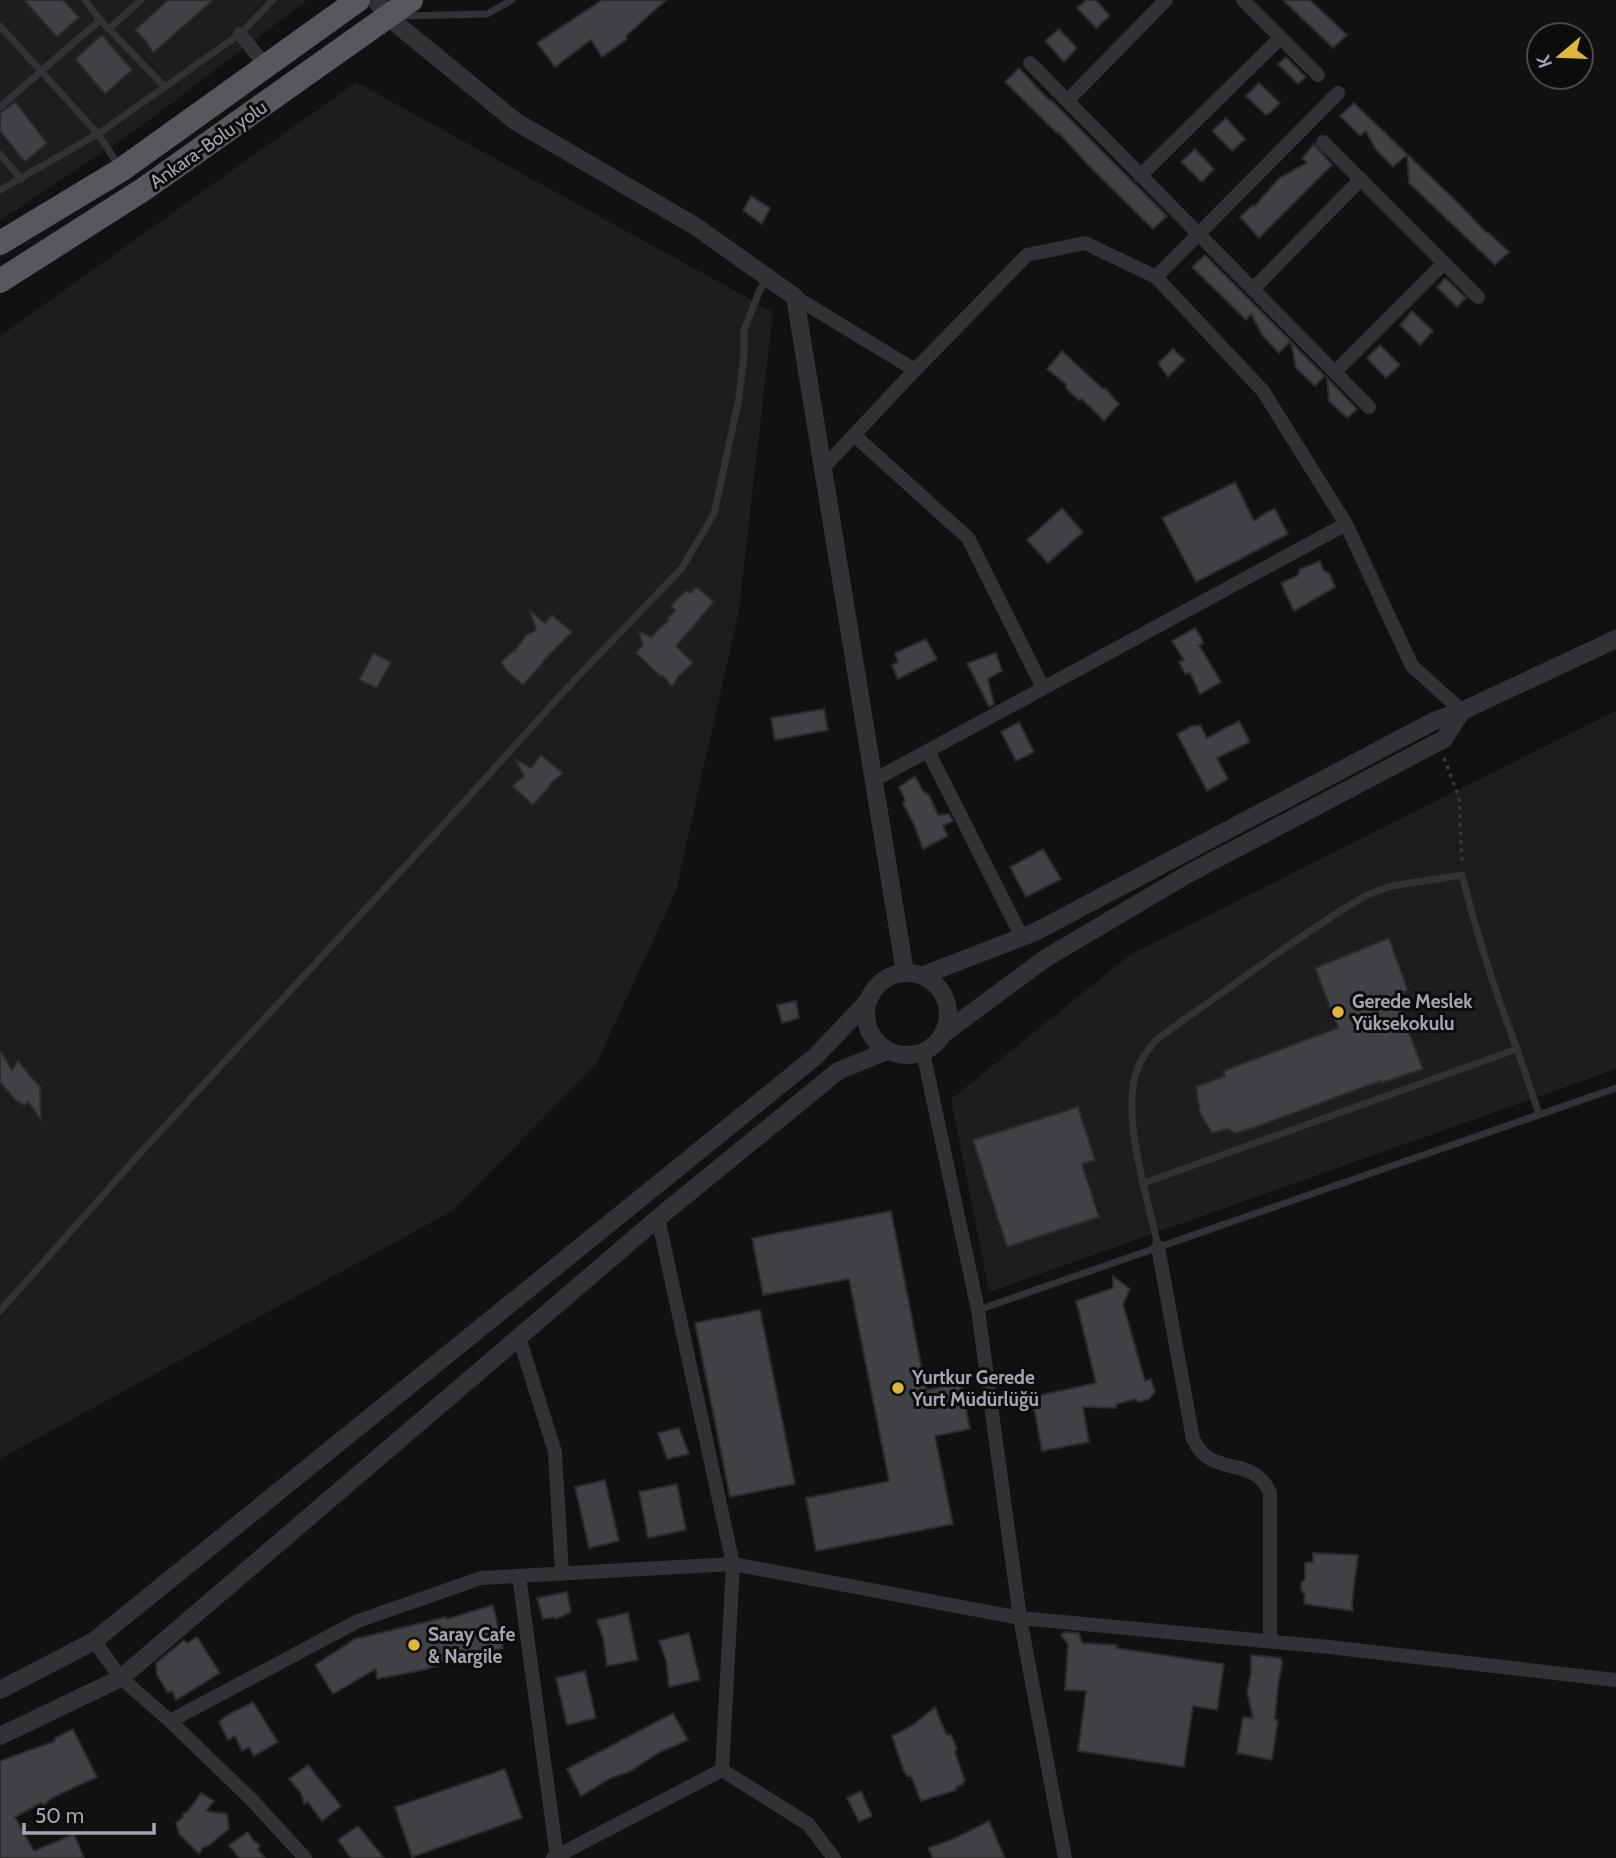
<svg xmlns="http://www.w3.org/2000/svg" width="1616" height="1858" font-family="Cabin,sans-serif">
	<rect width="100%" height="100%" fill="#111112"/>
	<path fill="#1d1d1f" d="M0,0H307L143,125L0,221Z
		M356,82L773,312L739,610L676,891L596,1064L452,1211L0,1459V336Z
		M1616,711V1069L989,1292L951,1099L1131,954Z"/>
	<path fill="#404145" stroke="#2b2b2e" stroke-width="2" d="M24,0H63L79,17L57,37Z
		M168,0H213L153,53L145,40L135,30Z
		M602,0H666L626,36L627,39L602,57L591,40L555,67L537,43Z
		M1086,0H1096L1110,16L1096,28L1077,8Z
		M1283,0H1310L1347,35L1333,48Z
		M1059,29L1077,48L1064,62L1045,41Z
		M102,35L132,70L105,94L75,59Z
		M1286,57L1306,77L1298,84L1278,64Z
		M1019,68L1050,101L1051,100L1167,216L1153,229L1089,166L1058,132L1057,133L1005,82Z
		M1259,83L1280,103L1272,111L1266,115L1246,96Z
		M15,102L47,143L25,162L0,131V113Z
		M1354,103L1456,201L1487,233H1489L1509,252L1495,265L1409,183L1407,155L1393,167L1376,150L1366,131L1360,136L1340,116Z
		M1226,118L1245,139L1232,151L1212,131Z
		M1314,144L1332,165L1259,238L1240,217L1253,205L1254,207L1279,178L1307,163L1302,158Z
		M1195,149L1214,169L1202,182L1181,162Z
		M751,196L770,208L762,224L743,211Z
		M1205,255L1291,341L1279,353L1262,335L1251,314L1246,320L1192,267Z
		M1445,278L1466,298L1457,307L1437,287Z
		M1412,311L1433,331L1420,345L1400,325Z
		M1291,342L1325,376L1315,386L1296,368Z
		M1380,345L1400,365L1386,378L1367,358Z
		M1173,349L1185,360L1168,377L1158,363Z
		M1062,351L1102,388L1106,389L1119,404L1104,421L1082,399L1079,400L1071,393L1066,388V384L1047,369Z
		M1327,378L1357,409L1347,418L1329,401Z
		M1235,482L1254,521L1267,512L1275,509L1288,534L1196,582L1162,518Z
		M1062,508L1083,532L1048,563L1027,540Z
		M1320,561L1323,570L1330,574L1335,587L1294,611L1281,583L1297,576L1300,569Z
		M697,587L714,602L676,646L693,663L679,676L672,687L663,676H660L636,653L643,645L639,632L651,637L669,620L667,618L675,611L671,606L686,590L690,593Z
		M530,611L545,623L552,615L572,632L544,660L543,663L523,685L506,670L501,662L513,651L514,652L526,635L536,630Z
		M1195,628L1201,637L1203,644L1199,645L1221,682L1200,694L1190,673L1185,674L1179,662L1184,660L1172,641Z
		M926,639L937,659L898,679L892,665L898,662L895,653Z
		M373,653L391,662L377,688L359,680Z
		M996,653L1002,671L988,679L994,704L989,707L967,663Z
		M824,709L828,730L775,740L771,718Z
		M1239,721L1250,742L1217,758L1228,779L1207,791L1177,734L1192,726L1200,725L1207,738Z
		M1019,722L1034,752L1016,761L1001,732Z
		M541,755L563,773L550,784L549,787L533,805L512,786L524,776L515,759L531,768Z
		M915,776L923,791L929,795L938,815L949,814L953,821L943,826L948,836L923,849L915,827L903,803L905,800L899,787Z
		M1043,849L1061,879L1026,897L1010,867Z
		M1389,938L1408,991L1395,996L1423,1069L1381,1083L1380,1081L1256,1127L1236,1133L1227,1129L1212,1133L1200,1113L1196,1087L1225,1076L1223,1071L1338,1028L1315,968Z
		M796,1001L799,1018L782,1023L777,1005Z
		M0,1050L12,1070L18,1060L29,1075L40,1086L41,1120L28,1102L24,1105L16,1101L0,1082Z
		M1078,1107L1095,1160L1082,1164L1099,1217L1007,1247L973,1140Z
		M891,1211L926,1390L961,1383L970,1429L935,1436L953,1524L816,1551L806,1498L889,1481L849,1279L763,1295L752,1238Z
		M1113,1276L1130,1289L1123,1304L1145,1381L1151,1379L1155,1392L1149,1399L1138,1402L1136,1399L1117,1404L1116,1408L1083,1407L1089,1442L1042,1451L1032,1397L1096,1383L1076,1301L1113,1288Z
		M760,1310L795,1484L730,1497L695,1323Z
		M679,1428L689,1454L667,1459L658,1433Z
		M605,1480L619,1541L589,1548L575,1487Z
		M677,1484L686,1530L648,1538L639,1492Z
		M1313,1553L1358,1555L1352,1603L1353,1611L1304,1604L1305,1595L1301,1590V1583L1305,1579V1563L1313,1562Z
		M567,1592L571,1612L556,1619L554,1617L543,1619L537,1598Z
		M493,1605L503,1648L473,1657V1655L423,1670L377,1679L376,1669L333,1694L315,1665L355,1639L446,1617L447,1619Z
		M628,1613L638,1660L607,1666L603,1638L597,1620Z
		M1064,1632L1079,1633L1082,1643L1117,1645L1116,1648L1224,1664L1217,1710L1193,1706L1184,1767L1078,1751L1086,1691L1065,1690L1068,1644L1061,1635Z
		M689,1633L700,1680L669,1687L666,1660L659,1641Z
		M197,1637L220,1673L176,1700L172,1691L168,1693L157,1675L156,1663L184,1640L187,1643Z
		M1251,1655L1281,1658L1282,1664L1278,1685L1275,1720H1278L1272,1760L1237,1753L1243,1717L1253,1718L1247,1692L1251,1673Z
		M585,1671L596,1718L567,1725L556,1678Z
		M253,1702L278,1742L254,1756L249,1747L242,1751L235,1736L228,1740L219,1722L226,1716Z
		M935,1707L946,1734L951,1735L957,1749L955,1752L965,1781L963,1782V1784L956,1787V1790L921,1801L911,1776H907L903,1769L892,1736L913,1725Z
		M673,1713L688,1740L660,1752L629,1772L611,1778L581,1796L567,1769Z
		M73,1729L97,1777L52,1798L44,1805L41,1803L15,1817L34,1851L74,1834L84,1858H0V1761L55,1741V1738Z
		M308,1765L341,1806L322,1821L308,1802L304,1804L301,1793L289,1779Z
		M505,1769L522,1818L412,1857L395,1807Z
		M861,1791L872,1816L859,1822L847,1798Z
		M201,1793L214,1801L206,1811L227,1814L229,1829L208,1846L203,1847L199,1854L179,1834L176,1823L183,1817V1814L188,1811Z
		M989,1821L1005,1858H933L928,1848L953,1839Z
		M358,1826L384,1858H351L338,1840Z
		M248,1832L254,1841L260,1845L258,1850L265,1858H239L229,1845Z"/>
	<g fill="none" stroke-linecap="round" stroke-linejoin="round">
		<path stroke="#38393d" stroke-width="3.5" stroke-dasharray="3.5 5" stroke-linecap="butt" d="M1444,758L1459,797L1462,863"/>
		<path stroke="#323236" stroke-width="7" d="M85,0L100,20L165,87
			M403,16L487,14L512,0
			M0,26L98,134L119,166
			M109,29L141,0
			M0,107L100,20
			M0,154L21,179
			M0,190L98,134L240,34L273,0
			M1517,1049L1539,1114
			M1144,1183L1517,1049C1495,992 1477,935 1462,875L1391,886L1367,895L1343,909L1292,943L1157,1039C1147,1051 1139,1061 1135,1076C1123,1123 1148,1199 1158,1247
			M978,1310L1616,1088
			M0,1311L143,1150L435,834L567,688L682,568L714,514L739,398L744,354V330L759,292L767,277"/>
		<path stroke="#323236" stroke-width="14" d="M1243,0L1318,75
			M240,34L266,66
			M1030,63L1369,407
			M1067,101L1166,0
			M1323,142L1478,297
			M1140,176L1280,38
			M1156,277L1338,93
			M1253,289L1361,179
			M795,297L915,370L1027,255L1085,243L1156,277L1263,391L1346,524L1412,666L1462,711
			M1335,372L1444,263
			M854,435L968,538L1043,688
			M823,468L915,370
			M928,751L1022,937
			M874,780L1346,524
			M1158,1247L1193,1439C1212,1480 1253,1453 1270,1493V1641
			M519,1337L555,1452L562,1574
			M519,1576L557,1857
			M94,1641L121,1678L170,1721L252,1800L305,1858
			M170,1721L358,1621L481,1578L733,1564L1020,1618L978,1310L923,1052
			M722,1770L808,1824L834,1858
			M553,1858L722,1770L733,1564L658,1218
			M1065,1858L1020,1618L1329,1647L1616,1680"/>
		<path stroke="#323236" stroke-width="18" d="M376,0L388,17L515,121L695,226L795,297L905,972
			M866 1014a41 41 0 1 1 82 0a41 41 0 1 1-82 0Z
			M924,975L1035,932L1434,721L1462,711L1616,639
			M943,1034L1046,958L1188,874L1444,739L1462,711
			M0,1690L94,1641L816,1056L867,1002
			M0,1736L121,1678L658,1218L838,1071L887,1051"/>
		<path stroke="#56585e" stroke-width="24" d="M0,243L121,170L358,0
			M0,281L144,189L411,0"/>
	</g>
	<g fill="#dfb63b" stroke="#0c0c0d" stroke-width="2.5">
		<circle cx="1338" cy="1012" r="7"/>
		<circle cx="898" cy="1388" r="7"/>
		<circle cx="414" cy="1645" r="7"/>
	</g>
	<g text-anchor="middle" stroke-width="6" stroke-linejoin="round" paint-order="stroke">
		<g font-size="19" fill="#a3a6b1" stroke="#0c0c0d">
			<text transform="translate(208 144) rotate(-35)" y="7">Ankara-Bolu yolu</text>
		</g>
		<g font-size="19" font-weight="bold" fill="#a3a6b1" stroke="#0c0c0d" text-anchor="start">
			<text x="1352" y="1008">Gerede Meslek<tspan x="1352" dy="22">Yüksekokulu</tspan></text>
			<text x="912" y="1384">Yurtkur Gerede<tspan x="912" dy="22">Yurt Müdürlüğü</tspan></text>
			<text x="428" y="1641">Saray Cafe<tspan x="428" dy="22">&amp; Nargile</tspan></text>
		</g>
	</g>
	<g transform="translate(1560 56) rotate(251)"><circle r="33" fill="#0c0c0d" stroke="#484a4f" stroke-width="2"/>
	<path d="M0-5L12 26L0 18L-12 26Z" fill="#dfb63b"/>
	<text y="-10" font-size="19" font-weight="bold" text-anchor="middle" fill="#a3a6b1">K</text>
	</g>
	<path d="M24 1823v10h130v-10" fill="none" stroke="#a3a6b1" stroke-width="3.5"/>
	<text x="35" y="1823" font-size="21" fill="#a3a6b1" stroke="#0c0c0d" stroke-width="5" paint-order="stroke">50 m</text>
</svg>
